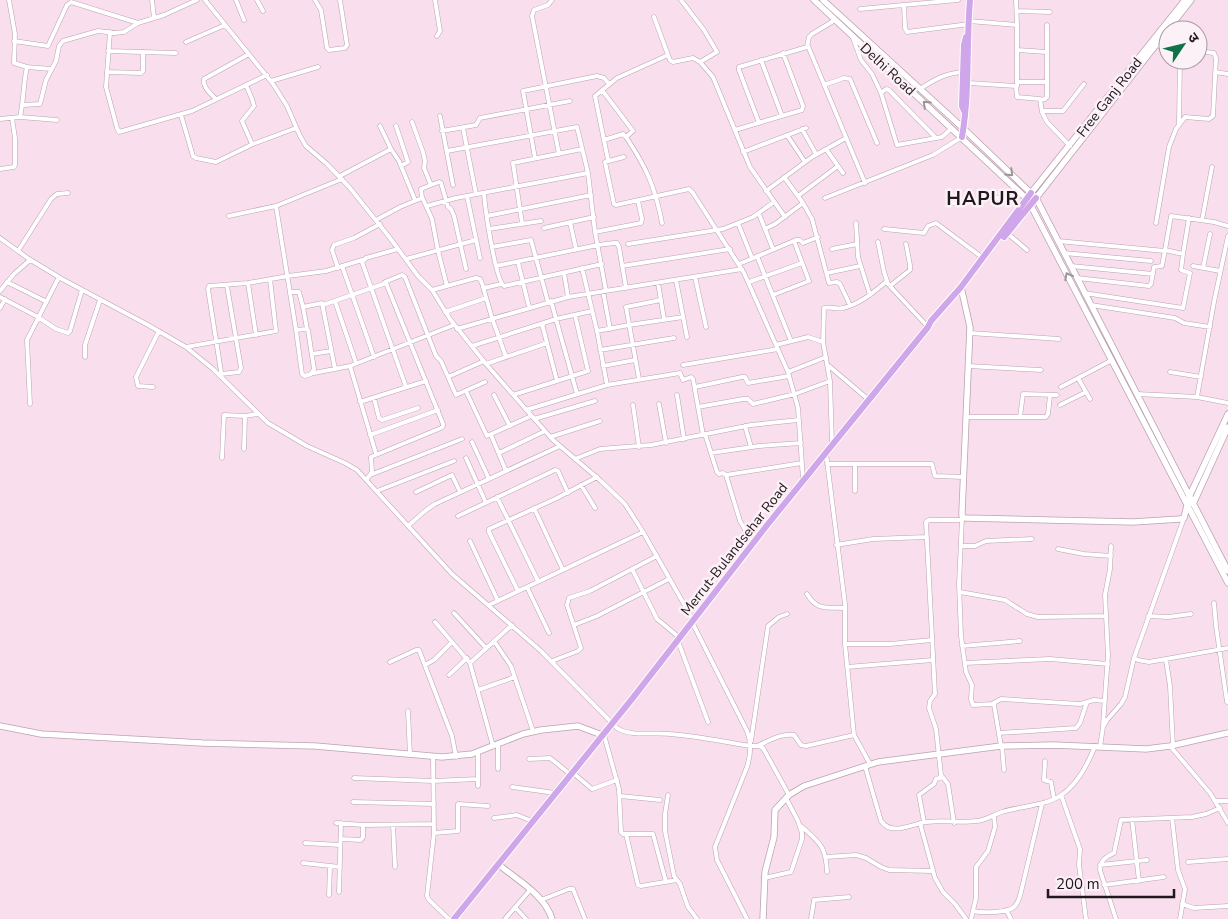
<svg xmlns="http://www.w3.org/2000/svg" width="1228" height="919" font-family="'Nunito Sans','Noto Sans Devanagari',sans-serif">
	<rect width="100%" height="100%" fill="#f9deed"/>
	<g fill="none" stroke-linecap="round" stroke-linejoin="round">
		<defs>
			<path id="street" d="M9,0L15,34L14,63L27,67
				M152,0L154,18
				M205,0L273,84L287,106L300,136L306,146L327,164L350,188L390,238L418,276L432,290L450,319L486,364L553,440L601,481L625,504L643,532L693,620
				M236,0L244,20
				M257,0L263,11
				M315,0L321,10L327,48L329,50L345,48L347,45L340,0
				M435,0L440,31L437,36
				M552,0L548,5L534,10L532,16L559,154
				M1016,0L1017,25
				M904,5L905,28L907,32L969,24
				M860,9L958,0
				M1017,11L1050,12
				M969,21L1017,25V86
				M110,32L106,87L117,128L119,132L192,111L267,75
				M853,38L861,60L872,74L881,93L897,145L942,137L952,128
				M14,41L48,46L67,5L71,2L138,23
				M186,42L225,25
				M1156,44L1168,51
				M808,46L865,183
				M1017,50L1047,52
				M108,51L176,53
				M668,55L670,60L673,62L693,58L700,62L717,52L704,30L681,0
				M761,60L782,116
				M700,62L713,77L750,167L785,217
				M107,72L141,73L143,71V52
				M1215,72L1228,74
				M271,81L318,67
				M1017,82H1047
				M969,83L1016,86L1017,97L1040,99L1042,112L1047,122L1070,146
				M246,85L252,99L254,106L242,121L252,144
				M824,85L844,78L850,79L877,143
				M920,89C935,79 946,73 964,72
				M602,90L633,131L626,137L623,134L604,140
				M881,93L886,89L889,90L936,138
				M216,99C211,94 202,87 204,79L249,54
				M1040,100L1045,99L1047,97V25
				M23,105L40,104L46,80L56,61L59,46L63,41L98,31L115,33L124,32L138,23L164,15L197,0
				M1042,111H1063L1084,84
				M181,115L193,156L196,158L216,162L253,144L296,128
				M440,116L453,185
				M20,117L57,120
				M0,119L20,117C24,100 23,84 27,67L51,69
				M759,123L739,70V67L807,47L809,37L812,34L835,20
				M1179,123L1180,60
				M396,126L408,162L401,166
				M463,128L476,194
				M802,129L816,154
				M735,130L802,110L803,106L783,53
				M442,131L476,125L480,118L570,101
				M787,135L805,162
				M626,137C646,167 655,186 662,223
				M391,149L399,161L415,200
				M826,149L843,173
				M447,151L577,127L588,173L595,232L606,291
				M743,152L806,128
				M624,157L605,162L614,204L616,205L689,189L693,193L744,273L788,372L798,408L803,479
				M535,158L523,91L597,76L604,78L609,84
				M608,160L595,96L617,78L668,55L654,17
				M0,169L14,167L15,165V138L12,118
				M340,176L391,149L380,126
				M784,177L803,203L812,219L829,283L837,282L840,284L850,305
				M431,185L439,182L441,183L448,207L451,209L454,216L466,269
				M766,191L812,157L846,138
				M484,193C485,208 495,279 504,286L602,264
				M467,196L480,258
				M798,196L838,166
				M422,197L432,219L438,251L447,286
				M825,198L933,155L962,137
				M948,204L1022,195
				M427,206L456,198L588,173
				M759,214L773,249
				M229,216L276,206
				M487,216L591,195
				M376,220L400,207L422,198L421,189L431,185L424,168L425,161L423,152L412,122
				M1202,220L1212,167
				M570,222L576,249
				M522,223L513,163L582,149
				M738,223L752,258
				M856,223L858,257L870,295
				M1156,223L1169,147L1176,129L1185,117L1209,119L1213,116L1216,58L1214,53L1198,51
				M544,228L594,217
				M489,229L541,221
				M765,229L775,224L803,203
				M884,229L924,233L928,226L936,223L983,258
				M595,232L641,223L642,219L638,201
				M1007,233L1027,250
				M0,238L29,259L62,279L148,325L186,347L213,369L268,423L307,446L345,463L357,470L452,574L541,651L617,728C630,737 654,732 670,734C697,736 724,742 751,746H760L763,748L789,795
				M1058,241L1165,251
				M878,242L884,272L888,284L928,327
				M628,244L723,229L753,217L774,202
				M492,247L531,240L548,302
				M398,249L366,258L362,262L406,387
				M832,249L857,244
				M18,251L51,199L57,194L68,193
				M1064,253L1151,261
				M1183,254L1189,218
				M757,256L791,341
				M406,259L476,240
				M518,262L529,307
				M739,264L796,240H800L803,243L818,237
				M342,266L374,357
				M496,266L598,245L614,243H617L619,247L626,288
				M622,266L730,249
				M1071,266L1153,274
				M1193,266L1220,271
				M338,268L332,250L334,245L354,238L380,224
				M582,268L597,331L607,385
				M1203,268L1210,234
				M564,273L568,297
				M827,273L860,266
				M695,277L706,327
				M1077,278L1149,286L1151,284L1154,267L1162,266L1165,250
				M676,280L687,337
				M7,282L45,301
				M385,282L402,275L405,277L436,356L441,361L456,395L485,382
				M749,282L802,263
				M248,283L256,335
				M658,283L664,319
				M890,286L910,270V265L906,244
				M483,287L492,318L506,357
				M432,290L476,278L480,279L484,288L501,284
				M0,291L14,274L30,260
				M603,291L610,329
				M290,292H299L303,307
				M1084,293L1183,308L1190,273L1181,270L1183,254L1165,250L1171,216L1214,222L1228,226
				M773,295L809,281L794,241
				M0,297L38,317L56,329L68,333L70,331L82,290
				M335,301L356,363
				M551,301L577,394
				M323,305L386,283L443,424V426L441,428L371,457L372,472L367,479
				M1091,305L1175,318L1184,323L1210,327
				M0,308L5,299
				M445,312L486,298
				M542,324L557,381
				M307,329L303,307L322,303L335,369
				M457,329L568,297L742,269
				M296,330L302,374L305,376L311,374L314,369L308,330L306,329L296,330L276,206L342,179
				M597,331L629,325L683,317
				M970,333L1059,339
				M776,345L808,337L823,342
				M472,346L556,319L592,311
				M186,347L276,331L270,279
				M600,350L674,338
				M312,354L331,351
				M85,357V345L100,300
				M486,364L547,343
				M683,365L778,349
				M350,366L376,454
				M603,366L635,360
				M829,366L869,400
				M968,366L1041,370
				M788,372L826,357
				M1170,372L1201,377
				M314,373L350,366L454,325
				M221,374L239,372L241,368L227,286
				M448,377L484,361
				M222,378L208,289L209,286L248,283L288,276L326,271L362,260
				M1078,378L1090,399
				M639,379L626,307L661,300
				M153,387L138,386L136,377L159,331
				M695,387L742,377H745L748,383L789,376
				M1061,387L1112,360
				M466,391L487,436L531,416
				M1137,394L1197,397L1228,403
				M494,395L510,426
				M513,395L588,371L575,315
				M677,395L684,439
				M1197,397L1214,302L1228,236
				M374,398L379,418L382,420L418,408
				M360,402L426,381
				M30,404L27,340L59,277
				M659,404L666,443
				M633,405L639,447
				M1060,405L1086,392
				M698,407L743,399H748L753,404L795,394L830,381
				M526,410L607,385L680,373L683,380L691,377L693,379L703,435
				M966,417H1046L1048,414L1050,395
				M1020,417L1023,394L1057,395
				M534,419L595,401
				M745,426L751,447
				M705,434L717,472L719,474L723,473L726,475L740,521L753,543
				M370,435L438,410
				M491,435L506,471
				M550,437L600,421
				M472,442L489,479
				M832,443L830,381L823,342L824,308C830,306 837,310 843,308C860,304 874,292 887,281
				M244,449L245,416
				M499,453L545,431
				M711,453L759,446L801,443
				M826,453L845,604V644L854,735L870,764
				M222,458L224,415L245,416L258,414
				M466,458L486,503
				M575,459L600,449L651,445L751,425L799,420
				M827,464H932L935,476L964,477
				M855,464V491
				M370,475L462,439
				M726,475L802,463
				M581,485L595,508
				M377,491L454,461
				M416,492L452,475L460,492
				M497,497L538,581
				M534,508L563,570
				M458,516L555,470L558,471L568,493
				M962,518L959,584L961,636L966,672L972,685L971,699L973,705L992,704L994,705L1001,746
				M408,526L425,511L435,504L560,446
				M470,541L498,601
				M836,545L873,539L926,537
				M961,546H975L986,541L1032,539
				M1058,549L1084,554L1111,556
				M632,569L657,619L680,638
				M527,587L549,633
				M518,591L489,532V529L555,499L597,477
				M960,592L1005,600L1027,614L1038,617L1106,616
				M807,594C817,611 827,607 845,608
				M1214,603L1216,626L1227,702
				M489,605L643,532
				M454,613L486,648
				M1148,616L1168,617L1191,614
				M435,622L470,663L493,746
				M692,622L747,731C752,743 751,754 747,767L715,847L717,860L747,919
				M574,625L597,616L669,579
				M494,641L511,666L533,731
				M678,641L708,722
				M845,644H890L932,640
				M962,646L1020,641
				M1134,658L1138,660L1149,662L1228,648
				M1166,660L1170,686L1173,746
				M552,661L578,651L581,648L567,605L569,598L590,591L657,556
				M390,662L416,650H419L452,736L456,757
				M470,663L512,625
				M965,663L1050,659L1108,664
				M425,665L434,660L452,642
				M847,667L933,660
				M449,675L467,658
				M478,690L515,677
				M992,704L1001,699L1080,704L1094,700L1105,701
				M408,711L410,755
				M1103,725L1108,655L1105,595L1110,569L1111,546
				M999,733L1076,728L1080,723L1087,702
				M604,735L619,789L621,832L623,834H653L666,882
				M751,741L768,626L779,617L787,614
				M498,744V769
				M757,746C769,741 781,733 794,735L801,745L806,746L854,735
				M1002,746L1004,770
				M1170,746L1210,793L1228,823
				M1100,747L1103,727L1107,720L1121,704L1125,697L1134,658L1184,518
				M478,752V786
				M433,757L434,833L427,896L429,900L449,919
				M529,759L550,758L570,774
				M1045,761L1044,780L1051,782L1054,799
				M865,766L881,821C892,837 913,823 927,822C944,820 960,823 977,821C986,820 993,815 1002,812C1021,806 1044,806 1060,796C1077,785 1088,764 1095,746
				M572,772L592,789L617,780
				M354,778L433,781L478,779
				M512,787L555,793
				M668,795L665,814V831L674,876L680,884L688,907L697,919
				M1061,795L1080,849L1079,865L1086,919
				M620,796L660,800
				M1216,801H1228
				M353,802L434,804
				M494,818L517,815L532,821
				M1172,818L1178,870L1185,889L1180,919
				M1132,819L1139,881
				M924,822L919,795L934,784L936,779L942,777
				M336,823L363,825L434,824
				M920,823L935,878L943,892L955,904L966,919
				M954,823L948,784L941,775L936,729L929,708L930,701L935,694L926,522L929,520H962
				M393,825L395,867
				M801,826C820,843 826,846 827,872
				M434,833L458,831V804L488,806
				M626,834L638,885L641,886L677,880
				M341,839L361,840L363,837V825
				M305,843L340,845
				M826,857L856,855L866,858L881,867L889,870L932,871
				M1188,862L1228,859
				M303,863L340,867
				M1100,865L1147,860
				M764,878L791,872L802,839V833L798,821L786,798
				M1104,885L1164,877
				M339,892L341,823
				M329,895L330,866
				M541,900L569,889H573L585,919
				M1182,904L1194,908L1228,906
				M515,907L526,919
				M1006,910L1011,919
				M973,911C982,913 1008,913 1014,907C1017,904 1019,899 1020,896L1042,804
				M505,919L530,890
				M811,919L814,900L849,897
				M971,919L976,898V867L988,851L995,827L994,816
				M1116,919L1100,870C1100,860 1106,857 1114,853L1121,820L1192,817L1206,814L1220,808"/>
			<path id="secondary" d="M814,0L1028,200L1228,583
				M823,0L964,129L1036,198L1228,571
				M1031,193L1185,0
				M1036,198L1191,0
				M961,287L970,327L962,512V516L965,518L1133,522L1180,519L1184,518L1189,497L1228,414
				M1193,504L1228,427
				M0,726L41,734L202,743L315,746L442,757L472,754L523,734L541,730L578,726L602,735
				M498,864C517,880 545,895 552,919
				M763,919L765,872L774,837L775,810L789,795L804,786L878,762L1001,746L1054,745L1146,749L1170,746L1228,733"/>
			<path id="primary" d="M965,113L962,106L964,45L966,37
				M962,137C970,91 966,47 970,0
				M1004,237L1036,198
				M454,919L632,699L768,524L928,327L931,321L961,287L1031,193"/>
		</defs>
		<use href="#street" stroke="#bba2af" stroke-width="5"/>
		<use href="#secondary" stroke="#bba2af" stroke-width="7"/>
		<use href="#primary" stroke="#fff" stroke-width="8"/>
		<use href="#street" stroke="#fff" stroke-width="4"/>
		<use href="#secondary" stroke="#fff" stroke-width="5.5"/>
		<use href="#primary" stroke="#cea6e9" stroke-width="6"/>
	</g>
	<defs><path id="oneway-chevron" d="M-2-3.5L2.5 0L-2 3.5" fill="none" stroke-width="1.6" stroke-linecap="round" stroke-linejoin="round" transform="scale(1.25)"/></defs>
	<g stroke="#9b9799">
		<use href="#oneway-chevron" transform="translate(926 104) rotate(-137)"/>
		<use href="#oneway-chevron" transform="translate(1010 173) rotate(44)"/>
		<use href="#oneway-chevron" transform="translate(1068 276) rotate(-118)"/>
	</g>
	<g text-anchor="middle" stroke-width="5" stroke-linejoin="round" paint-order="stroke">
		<g font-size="14" fill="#21181d" stroke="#fcf1f7">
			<text transform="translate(888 69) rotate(43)" y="5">Delhi Road</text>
			<text transform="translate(1109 97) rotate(-52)" y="5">Free Ganj Road</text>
			<text transform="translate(734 549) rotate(-52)" y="5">Merrut-Bulandsehar Road</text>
		</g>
		<g font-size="19" font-weight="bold" letter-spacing="1" fill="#21181d" stroke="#fcf1f7">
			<text x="983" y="205">HAPUR</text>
		</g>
	</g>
	<g transform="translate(1183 45) rotate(55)"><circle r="24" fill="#fcf1f7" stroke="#a49aa0"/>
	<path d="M0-4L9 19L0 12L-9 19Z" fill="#0f7249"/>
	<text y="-8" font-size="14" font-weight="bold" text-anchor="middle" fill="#21181d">उ</text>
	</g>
	<path d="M1048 889v8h126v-8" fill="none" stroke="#21181d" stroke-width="2.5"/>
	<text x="1056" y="889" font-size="15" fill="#21181d" stroke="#fcf1f7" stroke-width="4" paint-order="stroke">200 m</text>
</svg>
